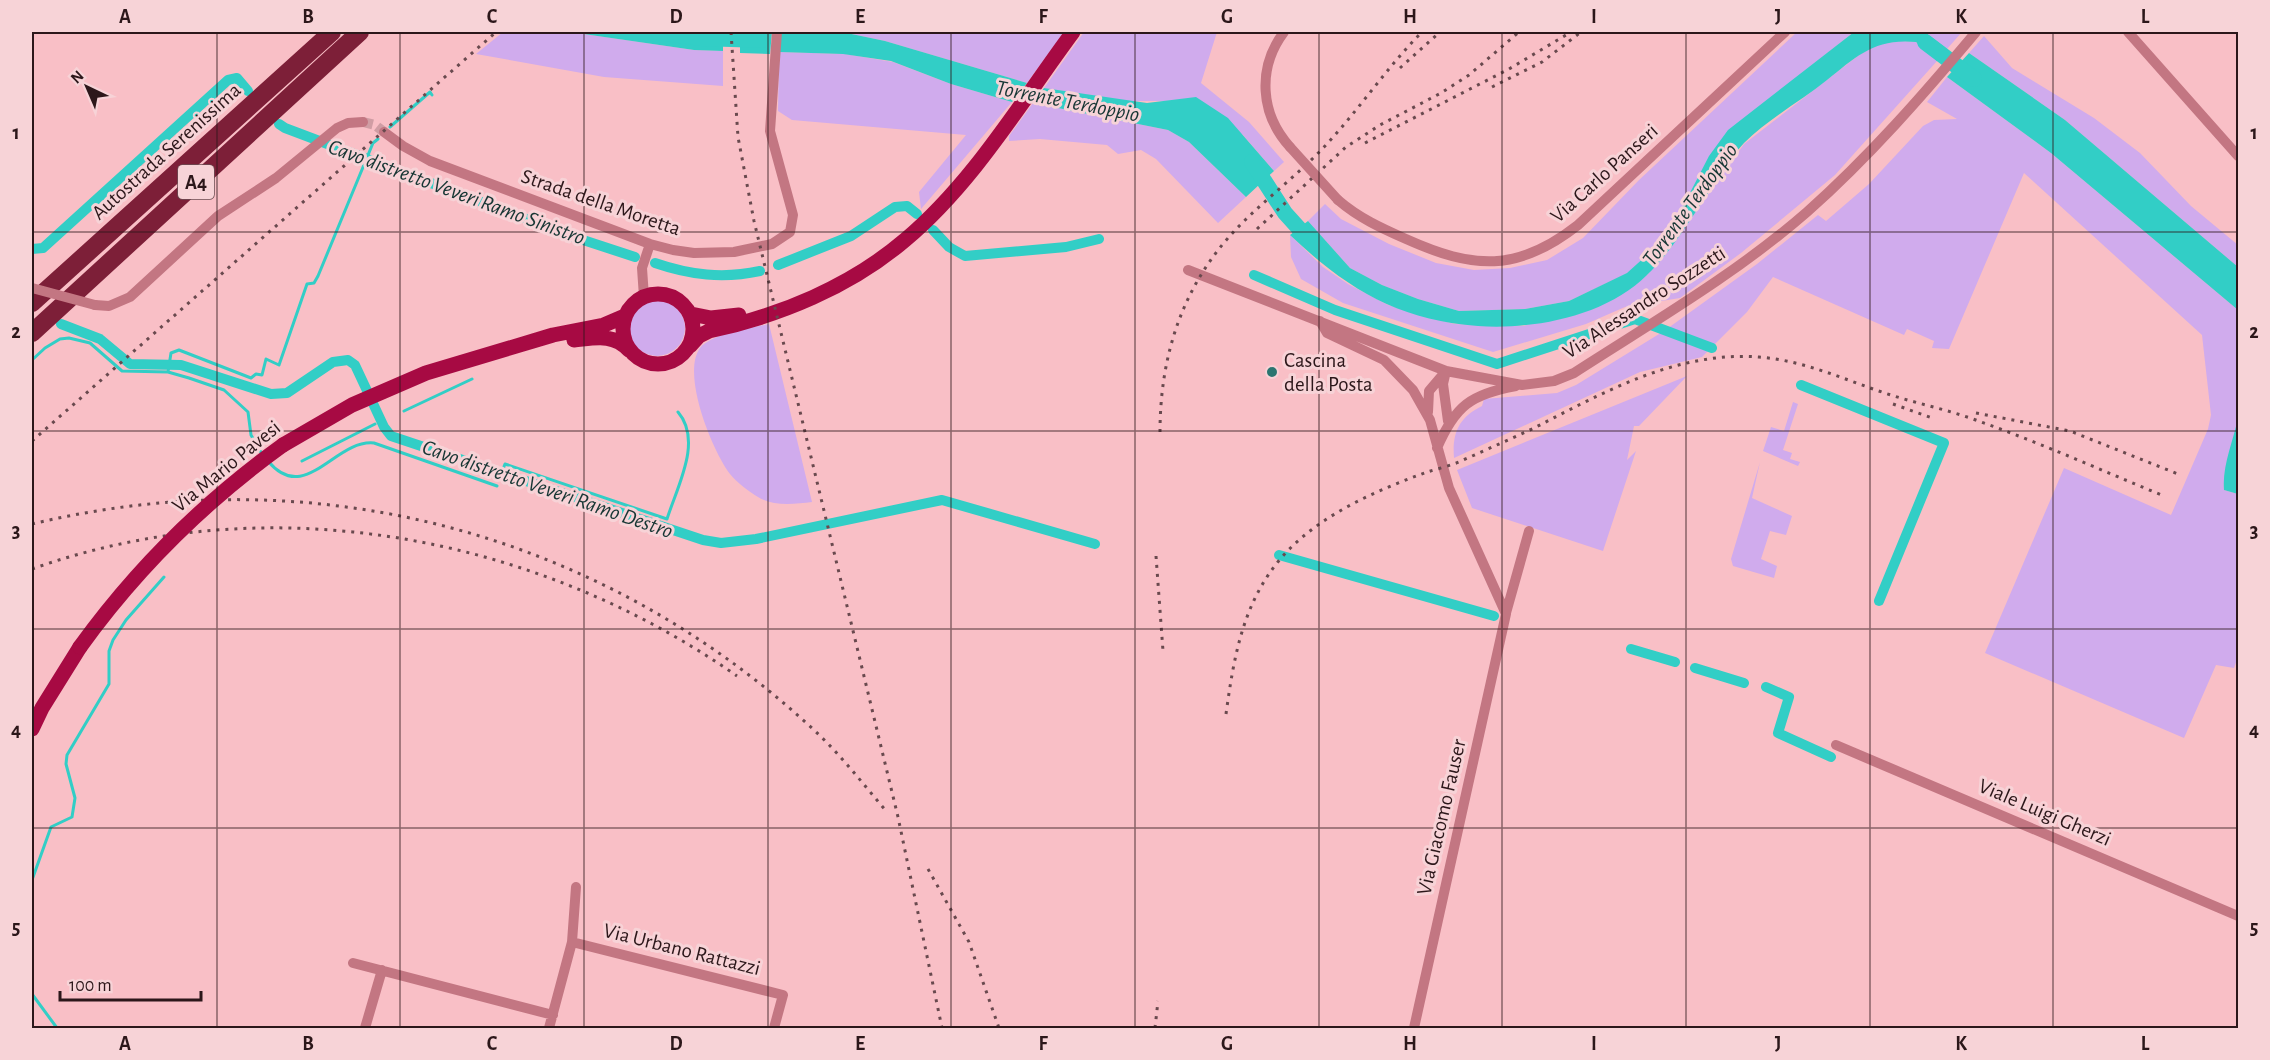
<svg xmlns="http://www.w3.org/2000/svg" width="2270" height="1060" font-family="'Alegreya Sans',sans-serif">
	<rect width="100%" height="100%" fill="#f9bfc6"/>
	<path fill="#d0abed" d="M503,32H570L694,50L723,51V86L604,77L476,54Z
		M842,32H1064L1027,83L885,41Z
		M1084,32H1217L1201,83L1249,122L1284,162L1274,171L1243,135L1169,101H1123L1044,88Z
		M1797,32H1854L1797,77L1678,216L1657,246L1628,273L1569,301L1525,309L1459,311L1418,299L1382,285L1350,268L1308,221L1325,204L1341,219L1389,244L1436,263L1474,270L1510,268L1547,260L1583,238L1639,180Z
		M1925,32H1962L1947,49Z
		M1984,36L2012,68L2094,118L2140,153L2191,206L2238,245V267L2065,120L1969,53Z
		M1901,41L1916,42L1937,61L1835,175L1741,253L1680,298L1625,307L1586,324L1493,352L1343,303L1301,279L1291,257L1290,235L1323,267L1348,284L1388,305L1454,324L1524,326L1647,275L1674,242L1744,144L1859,55L1879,44Z
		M779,52L845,54L893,62L951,84L1012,102L921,209L919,192L966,135L792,120L778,111Z
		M1947,77L2051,153L2238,310C2238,345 2242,383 2238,418C2236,443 2222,465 2224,490L2238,494V657L2234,668L2216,665L2184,738L1985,653L2064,468L2171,515L2208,429L2211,415L2202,335L2024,173L1949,349L1932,348L1934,341L1907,329L1904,335L1773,277L1747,312L1702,357L1640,372L1454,458C1452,433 1459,417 1482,406L1484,399L1557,393L1576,385L1664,331L1757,264L1818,215L1826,221L1869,184L1923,126L1934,120L1957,119L1927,102Z
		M1033,103L1168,130L1189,142L1246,197L1218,223L1156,159L1141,150L1118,154L1107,145L1040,139L1009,141V136Z
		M629 328a28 28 0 1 1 56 0a28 28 0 1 1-56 0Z
		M769,324L812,502C795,504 774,507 758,497C750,492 736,482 730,474C712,450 681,374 700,348C711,334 751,328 769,324Z
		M1687,376L1639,426H1634L1627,460L1636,451L1603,551L1472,508L1457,470Z
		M1793,402L1798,404L1783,450L1792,453L1790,459L1800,462L1798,466L1763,451L1771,427L1784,431Z
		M1760,462L1752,498L1792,516L1786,535L1770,531L1761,559L1777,566L1774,578L1733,566L1731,559Z"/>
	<path fill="#32cec6" d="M570,32H723V51L694,50Z
		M740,32H772L770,54L740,53Z
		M781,32H842L885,41L1027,83L1012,102L951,84L891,61L843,54L779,52Z
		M1854,32H1925L1947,49L1937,61L1916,42C1875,38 1857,56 1827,80C1801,101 1768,119 1744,143C1726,162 1712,188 1697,210C1682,232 1667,256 1647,275C1606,316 1534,330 1478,326C1398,320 1347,289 1290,235L1308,221L1350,268L1382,285L1418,299L1459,311L1525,309L1569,301L1627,273L1657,246L1678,216L1709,156L1728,130Z
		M1969,53L2065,120L2238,267V310L2051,153L1947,77Z
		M1044,88L1147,103L1196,97L1228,118L1274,171L1246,197L1189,142L1168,130L1033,103Z
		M2238,418V494L2224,490C2222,466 2233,442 2238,418Z"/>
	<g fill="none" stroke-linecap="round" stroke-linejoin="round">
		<path stroke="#32cec6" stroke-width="3" d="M390,127L430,92L432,95
			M32,360L45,348L60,339L69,338L90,343L122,371L168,372L189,378L224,390L248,412L251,435L262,454
			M168,372L171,353L179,350L251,378L256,374L262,375L266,359L279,365L307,284L314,283L318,276L373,143L378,139
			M404,411L472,379
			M268,461C305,506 335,439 374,443L497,486
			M302,461L375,424
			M503,469L505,464L667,519C677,487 703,441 678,412
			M32,880L51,827L72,817L75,798L66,764L67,755L109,684V651L113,640L126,620L164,577
			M32,994L57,1028"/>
		<path stroke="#32cec6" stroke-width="10" d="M279,124L285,128L574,237L635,257
			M933,230L949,247L965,256L1066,247L1099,239
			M32,249L43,248L228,80L237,78L248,91
			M655,263C690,275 723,279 760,271
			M778,265L851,236L895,207L907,206L917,214
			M1254,275L1335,310L1497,364L1635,319L1712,348
			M61,324L100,339L130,364L181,365L271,394L287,393L333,362L348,360L355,365L384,427L391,436L703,540L721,543L756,539L942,500L1095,544
			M1801,385L1944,443L1879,601
			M1279,555L1494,616
			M1631,649L1675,662
			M1695,668L1744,683
			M1766,687L1789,697L1778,733L1831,757"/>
		<path stroke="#32cec6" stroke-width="16" d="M658,32L701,38L762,40
			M1925,42L1974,79
			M1252,162L1285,213L1313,244"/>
		<path stroke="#d09da4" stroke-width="10" stroke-dasharray="10 5" stroke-linecap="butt" d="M363,122L375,125L384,132"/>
		<path stroke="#c37682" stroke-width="10" d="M1284,32C1257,68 1260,114 1290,147
			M2128,32L2238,156
			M384,132L403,146L430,161L650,244L673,250L694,253L734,252L772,244L790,232L793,215L770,131L777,32
			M1338,200C1359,218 1381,228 1406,239C1473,269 1517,273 1578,225L1785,32
			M1188,270L1446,371L1522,385L1554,381L1574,373C1653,322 1736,274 1807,212C1869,157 1923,95 1976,32
			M644,297L642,268L650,244
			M95,305L109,306L130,297L218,216L276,178L337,128L348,123L363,122
			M1320,321L1327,333L1384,360L1413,390L1430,420L1449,488L1506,614L1414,1028
			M1446,371L1443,384L1448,421
			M1428,412L1429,391L1446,371
			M1437,448C1455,406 1471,394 1516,386
			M1506,613L1529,531
			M1836,745L2238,916
			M572,942L783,995L774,1028
			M353,963L553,1015
			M365,1028L382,970
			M549,1028L572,942L576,887"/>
		<path stroke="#a70a43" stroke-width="15" d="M623 329a35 35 0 1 1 70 0a35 35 0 1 1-70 0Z
			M691,314L711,318L739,315
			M574,340C595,338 613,333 629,350
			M690,346L699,336L709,331C779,316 850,287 905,240C973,183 1021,102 1073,32
			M283,445L352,405L426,373L553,335L604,325L625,316
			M32,729L42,708L80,647"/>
		<path stroke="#7d1f38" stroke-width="18" d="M32,303L332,32
			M32,333L360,32"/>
		<path stroke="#69494e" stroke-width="3" stroke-dasharray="3 6" stroke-linecap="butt" d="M731,32L738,137L754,221L898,817L942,1028
			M1400,68L1440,32
			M1492,87L1542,62L1581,32
			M1365,143L1509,69L1571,32
			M1257,229L1346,147L1380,125L1441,93L1469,75L1519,32
			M1893,404L1935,419
			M1976,413L2070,431L2178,474
			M1160,432C1160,360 1180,293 1228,238C1257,205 1294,179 1324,147C1359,110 1387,67 1422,32
			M32,441L496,32
			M32,524C314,456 601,532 814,730C841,755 863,784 887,812
			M1156,556L1163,651
			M32,569C268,485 534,534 737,676
			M1226,714C1234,656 1243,602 1282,557C1319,515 1375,491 1427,472C1437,469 1449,466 1459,462C1485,450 1511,439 1536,427C1606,391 1678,351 1759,357C1808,361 1849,382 1894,396C1923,405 1953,411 1981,422C2043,444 2103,471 2164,496
			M928,869L969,942L999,1028
			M1155,1028L1158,1001"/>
		<path stroke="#c37682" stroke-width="10" d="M1290,147L1338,200
			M32,288L95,305"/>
		<path stroke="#a70a43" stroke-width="15" d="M80,647C137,568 204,502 283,445"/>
	</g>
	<path fill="none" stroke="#2c171a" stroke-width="1.5" stroke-opacity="0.55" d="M217,32V1028M400,32V1028M584,32V1028M768,32V1028M951,32V1028M1135,32V1028M1319,32V1028M1502,32V1028M1686,32V1028M1870,32V1028M2053,32V1028M32,232H2238M32,431H2238M32,629H2238M32,828H2238"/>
	<circle fill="#2b7570" stroke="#f7d3d7" stroke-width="2" cx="1272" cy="372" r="6"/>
	<g text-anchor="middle" stroke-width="6" stroke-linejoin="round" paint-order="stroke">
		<rect fill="#f7d3d7" stroke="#694f53" stroke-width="1.5" x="178" y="165" width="36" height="34" rx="4.5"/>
		<g font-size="20" font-weight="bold" fill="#2c171a">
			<text x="196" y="189">A4</text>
		</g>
		<g font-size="21" fill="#2c171a" stroke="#f7d3d7">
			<text transform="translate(166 151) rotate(-42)" y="7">Autostrada Serenissima</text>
			<text transform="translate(1604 173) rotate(-42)" y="7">Via Carlo Panseri</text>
			<text transform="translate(601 202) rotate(19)" y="7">Strada della Moretta</text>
			<text transform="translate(1644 302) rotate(-33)" y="7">Via Alessandro Sozzetti</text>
			<text transform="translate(226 466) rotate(-39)" y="7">Via Mario Pavesi</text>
			<text transform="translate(2045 812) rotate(23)" y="7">Viale Luigi Gherzi</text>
			<text transform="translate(1441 817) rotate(-77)" y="7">Via Giacomo Fauser</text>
			<text transform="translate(682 949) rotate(14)" y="7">Via Urbano Rattazzi</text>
		</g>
		<g font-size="21" fill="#2c171a" stroke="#f7d3d7" text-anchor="start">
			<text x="1284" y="367">Cascina<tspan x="1284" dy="24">della Posta</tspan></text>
		</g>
		<g font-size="22" font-style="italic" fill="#173634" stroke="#f7d3d7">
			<text transform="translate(1068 100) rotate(11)" y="8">Torrente Terdoppio</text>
			<text transform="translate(457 191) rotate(20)" y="8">Cavo distretto Veveri Ramo Sinistro</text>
			<text transform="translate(1689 204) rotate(-54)" y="8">Torrente Terdoppio</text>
			<text transform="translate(548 488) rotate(19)" y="8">Cavo distretto Veveri Ramo Destro</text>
		</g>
	</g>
	<rect width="2270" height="1060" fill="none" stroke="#f7d3d7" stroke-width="66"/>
	<g transform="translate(87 87) rotate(316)" stroke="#f7d3d7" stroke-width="4.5" paint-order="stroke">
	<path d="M0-4.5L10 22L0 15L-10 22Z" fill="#2c171a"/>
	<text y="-9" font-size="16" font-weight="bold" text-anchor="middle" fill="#2c171a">N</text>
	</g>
	<path d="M60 991v9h141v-9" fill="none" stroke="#2c171a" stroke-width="3"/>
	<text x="69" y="991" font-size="18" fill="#2c171a" stroke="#f7d3d7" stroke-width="4.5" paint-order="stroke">100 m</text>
	<rect x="33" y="33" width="2204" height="994" fill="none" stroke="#2c171a" stroke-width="2"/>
	<g font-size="20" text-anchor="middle" font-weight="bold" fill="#2c171a">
		<text x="125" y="23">A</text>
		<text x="308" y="23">B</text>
		<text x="492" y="23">C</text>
		<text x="676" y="23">D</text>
		<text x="860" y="23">E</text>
		<text x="1043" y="23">F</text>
		<text x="1227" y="23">G</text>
		<text x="1410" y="23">H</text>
		<text x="1594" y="23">I</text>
		<text x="1778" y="23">J</text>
		<text x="1961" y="23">K</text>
		<text x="2145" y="23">L</text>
		<text x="16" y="139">1</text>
		<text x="2254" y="139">1</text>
		<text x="16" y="338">2</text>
		<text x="2254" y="338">2</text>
		<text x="16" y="537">3</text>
		<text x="2254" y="537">3</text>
		<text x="16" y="736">4</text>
		<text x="2254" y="736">4</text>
		<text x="16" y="934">5</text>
		<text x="2254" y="934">5</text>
		<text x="125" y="1050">A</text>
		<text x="308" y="1050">B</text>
		<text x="492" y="1050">C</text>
		<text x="676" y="1050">D</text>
		<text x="860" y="1050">E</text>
		<text x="1043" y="1050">F</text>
		<text x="1227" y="1050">G</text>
		<text x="1410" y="1050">H</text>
		<text x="1594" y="1050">I</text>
		<text x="1778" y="1050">J</text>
		<text x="1961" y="1050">K</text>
		<text x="2145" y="1050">L</text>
	</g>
</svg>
